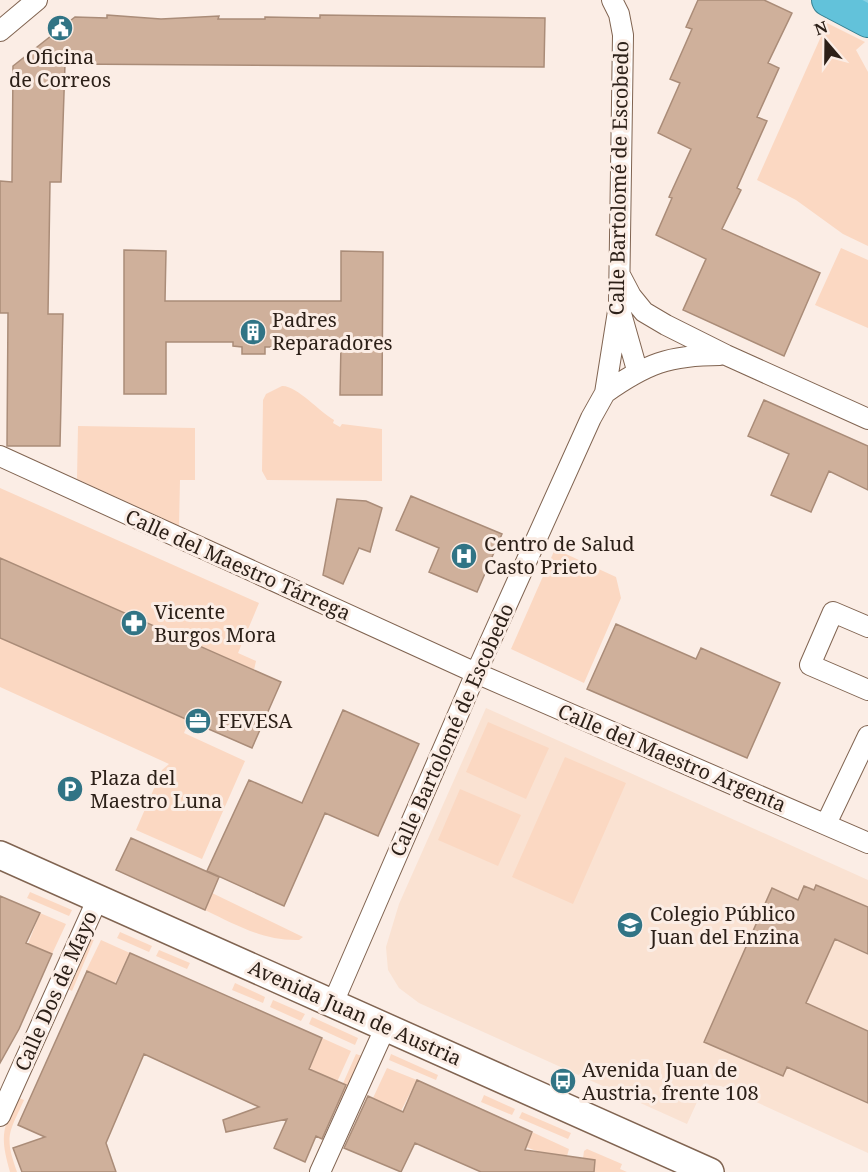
<svg xmlns="http://www.w3.org/2000/svg" width="868" height="1172" font-family="'Noto Serif',serif">
	<rect width="100%" height="100%" fill="#fbede5"/>
	<path fill="#fae2d2" d="M486,708L868,880V1153L721,1086L710,1085L702,1091L687,1124L419,1003L399,988L388,970L386,947L399,904Z"/>
	<path fill="#fbd8c2" d="M827,23L865,42L856,50L868,72V246L843,234L796,200L757,180Z
		M841,248L868,260V328L815,305Z
		M282,386C296,385 320,412 334,420L333,423L340,427L342,424L382,429V481L267,480L262,471L263,400L266,394Z
		M78,426L195,428V480H180L179,526L77,479Z
		M0,488L259,603L238,653L256,661L254,670L0,558Z
		M555,549L616,577L621,598L584,683L511,649Z
		M0,638L189,721L184,733L245,761L202,859L136,830L162,770L169,764L0,687Z
		M488,722L549,748L526,799L466,772Z
		M565,757L626,783L573,904L512,877Z
		M460,789L521,815L498,866L438,840Z
		M30,892L72,910L69,916L27,898Z
		M212,893L303,937L299,940C264,941 236,925 205,910Z
		M40,913L66,924L52,954L28,944Z
		M120,932L152,946L149,952L117,938Z
		M89,935L95,937L72,991L66,988Z
		M101,940L130,953L115,983L86,971Z
		M159,950L190,963L187,969L156,956Z
		M235,983L265,997L263,1003L232,990Z
		M273,1000L305,1014L301,1021L270,1007Z
		M312,1017L358,1038L355,1045L309,1024Z
		M322,1038L351,1051L337,1082L309,1068Z
		M356,1054L362,1056L338,1109L333,1106Z
		M391,1054L438,1075L436,1080L389,1060Z
		M387,1068L417,1080L401,1111L373,1098Z
		M484,1095L515,1109L512,1115L481,1102Z
		M17,1097L24,1100C9,1133 4,1136 17,1172H10C0,1137 2,1130 17,1097Z
		M522,1112L571,1133L568,1139L519,1118Z
		M532,1132L569,1149L567,1156L539,1152L526,1147Z
		M587,1149L622,1164L620,1169L627,1172H581L584,1151Z"/>
	<path fill="#cfb09b" stroke="#aa8c78" stroke-width="1.5" d="M698,0H764L792,13L768,63L779,68L757,117L767,121L737,188L741,190L722,229L820,273L784,356L683,310L706,259L656,235L672,198L669,197L691,149L658,133L680,83L670,79L692,29L686,27Z
		M107,15L161,19L219,16L218,19H265V17L320,18V15L545,18L544,67L65,64L61,182H50L48,314H63L60,446H7L8,313H0V181L12,182L13,66L75,17L107,18Z
		M124,250L166,251L165,301H341V251L383,252L382,395H340L341,343H275V347H265V354H242V347L233,346V342H166V394H124Z
		M764,400L868,446V490L829,471L811,512L771,495L789,454L748,436Z
		M411,496L502,534L477,592L429,572L439,548L396,530Z
		M337,499L366,501L382,508L370,552L359,548L343,584L323,575Z
		M0,558L281,682L252,748L0,638Z
		M616,624L696,659L701,648L780,683L747,758L587,689Z
		M343,710L419,744L378,836L325,813L284,906L207,871L249,780L302,803Z
		M131,838L219,877L205,910L116,870Z
		M816,885L868,907V954L835,939L806,1003L868,1031V1103L787,1067L783,1076L704,1042L772,888L798,900L804,886L814,890Z
		M0,896L40,913L26,943L52,954L19,1029L0,1063Z
		M130,953L322,1038L309,1069L346,1085L322,1139L316,1136L305,1162L274,1148L287,1119L226,1132L223,1120L259,1107L144,1054L106,1143L116,1172H22L13,1148L45,1137L18,1125L87,971L116,984Z
		M417,1080L532,1132L525,1150L595,1160L594,1172H481L415,1143L401,1172L344,1148L368,1096L403,1112Z"/>
	<g fill="none" stroke-linecap="round" stroke-linejoin="round">
		<defs>
			<path id="minor" d="M0,31L37,0
				M620,275L631,296L644,312L666,325L726,355L868,419
				M620,310L637,370
				M605,393C646,364 669,355 720,355
				M0,456L476,673L868,843
				M868,627L833,612L810,665L868,690
				M826,824L868,736
				M333,1003L476,673L591,418L605,393L619,305L623,35L619,14L612,0
				M0,1116L98,898
				M320,1172L386,1026"/>
			<path id="secondary" d="M0,855L710,1172"/>
			<path id="primary" d="M867,0L868,2"/>
			<path id="trunk" d="M828,0L868,21"/>
		</defs>
		<use href="#minor" stroke="#806451" stroke-width="22"/>
		<use href="#secondary" stroke="#806451" stroke-width="30"/>
		<use href="#primary" stroke="#357f90" stroke-width="33"/>
		<use href="#trunk" stroke="#357f90" stroke-width="34"/>
		<use href="#minor" stroke="#fff" stroke-width="20"/>
		<use href="#secondary" stroke="#fff" stroke-width="27"/>
		<use href="#primary" stroke="#89d1e3" stroke-width="30"/>
		<use href="#trunk" stroke="#62c2da" stroke-width="32"/>
	</g>
	<defs>
		<symbol id="civic-disc" viewBox="-11 -11 22 22"><circle r="9.5" fill="#317485" stroke="#fbede5"/><path d="M-.6-6.5H3V-4.5H.6V-3L4-1V1h2V6H-6V1h2V-1L-.6-3ZM-1.2 2.5V6h2.4V2.5Z" fill="#fff"/></symbol>
		<symbol id="building-disc" viewBox="-11 -11 22 22"><circle r="9.5" fill="#317485" stroke="#fbede5"/><path d="M-4-6H4V6H1V3H-1V6H-4ZM-2.5-4.3h1.7v1.8h-1.7ZM.8-4.3h1.7v1.8H.8ZM-2.5-1h1.7V.8h-1.7ZM.8-1h1.7V.8H.8Z" fill="#fff"/></symbol>
		<symbol id="hospital-disc" viewBox="-11 -11 22 22"><circle r="9.5" fill="#317485" stroke="#fbede5"/><path d="M-5-5h3v3.5h4V-5h3V5h-3V1.5h-4V5h-3Z" fill="#fff"/></symbol>
		<symbol id="pharmacy-disc" viewBox="-11 -11 22 22"><circle r="9.5" fill="#317485" stroke="#fbede5"/><path d="M-2-6h4v4h4v4h-4v4h-4v-4h-4v-4h4Z" fill="#fff"/></symbol>
		<symbol id="office-disc" viewBox="-11 -11 22 22"><circle r="9.5" fill="#317485" stroke="#fbede5"/><path d="M-6-3h4V-5.5h4V-3h4V5H-6ZM-1-4.5V-3h2v-1.5ZM-6 0V1H6V0Z" fill="#fff"/></symbol>
		<symbol id="parking-disc" viewBox="-11 -11 22 22"><circle r="9.5" fill="#317485" stroke="#fbede5"/><path d="M-3.5-5.5H1a3.5 3.5 0 0 1 0 7H-1V5.5H-3.5ZM-1-3.4V-.6H.8a1.4 1.4 0 0 0 0-2.8Z" fill="#fff"/></symbol>
		<symbol id="school-disc" viewBox="-11 -11 22 22"><circle r="9.5" fill="#317485" stroke="#fbede5"/><path d="M0-5L7-2L0 1L-7-2ZM-4 1L0 2.5L4 1V4Q0 6-4 4Z" fill="#fff"/></symbol>
		<symbol id="bus-disc" viewBox="-11 -11 22 22"><circle r="9.5" fill="#317485" stroke="#fbede5"/><path d="M-5-6H5V4H4V6H2V4H-2V6H-4V4H-5ZM-3.5-4V0h7V-4ZM-3.5 1.2v1.5H-2V1.2ZM2 1.2v1.5H3.5V1.2Z" fill="#fff"/></symbol>
	</defs>
	<g fill-rule="evenodd">
		<use href="#civic-disc" x="45" y="13" width="30" height="30"/>
		<use href="#building-disc" x="238" y="317" width="30" height="30"/>
		<use href="#hospital-disc" x="449" y="541" width="30" height="30"/>
		<use href="#pharmacy-disc" x="119" y="608" width="30" height="30"/>
		<use href="#office-disc" x="183" y="706" width="30" height="30"/>
		<use href="#parking-disc" x="55" y="774" width="30" height="30"/>
		<use href="#school-disc" x="615" y="910" width="30" height="30"/>
		<use href="#bus-disc" x="548" y="1066" width="30" height="30"/>
	</g>
	<g text-anchor="middle" stroke-width="6" stroke-linejoin="round" paint-order="stroke">
		<g font-size="20" fill="#2c2018" stroke="#fbede5" text-anchor="start">
			<text x="60" y="64" text-anchor="middle">Oficina<tspan x="60" dy="23">de Correos</tspan></text>
			<text x="272" y="327">Padres<tspan x="272" dy="23">Reparadores</tspan></text>
			<text x="484" y="551">Centro de Salud<tspan x="484" dy="23">Casto Prieto</tspan></text>
			<text x="154" y="619">Vicente<tspan x="154" dy="23">Burgos Mora</tspan></text>
			<text x="218" y="728">FEVESA</text>
			<text x="90" y="785">Plaza del<tspan x="90" dy="23">Maestro Luna</tspan></text>
			<text x="650" y="921">Colegio Público<tspan x="650" dy="23">Juan del Enzina</tspan></text>
			<text x="582" y="1077">Avenida Juan de<tspan x="582" dy="23">Austria, frente 108</tspan></text>
		</g>
		<g font-size="20" fill="#2c2018" stroke="#fbede5">
			<text transform="translate(619 178) rotate(-89)" y="7">Calle Bartolomé de Escobedo</text>
			<text transform="translate(238 565) rotate(24)" y="7">Calle del Maestro Tárrega</text>
			<text transform="translate(452 730) rotate(-66)" y="7">Calle Bartolomé de Escobedo</text>
			<text transform="translate(672 758) rotate(23)" y="7">Calle del Maestro Argenta</text>
			<text transform="translate(56 991) rotate(-66)" y="7">Calle Dos de Mayo</text>
			<text transform="translate(355 1013) rotate(24)" y="7">Avenida Juan de Austria</text>
		</g>
	</g>
	<g transform="translate(826 42) rotate(340)" stroke="#fbede5" stroke-width="4.5" paint-order="stroke">
	<path d="M0-4.5L10 22L0 15L-10 22Z" fill="#2c2018"/>
	<text y="-9" font-size="16" font-weight="bold" text-anchor="middle" fill="#2c2018">N</text>
	</g>
</svg>
